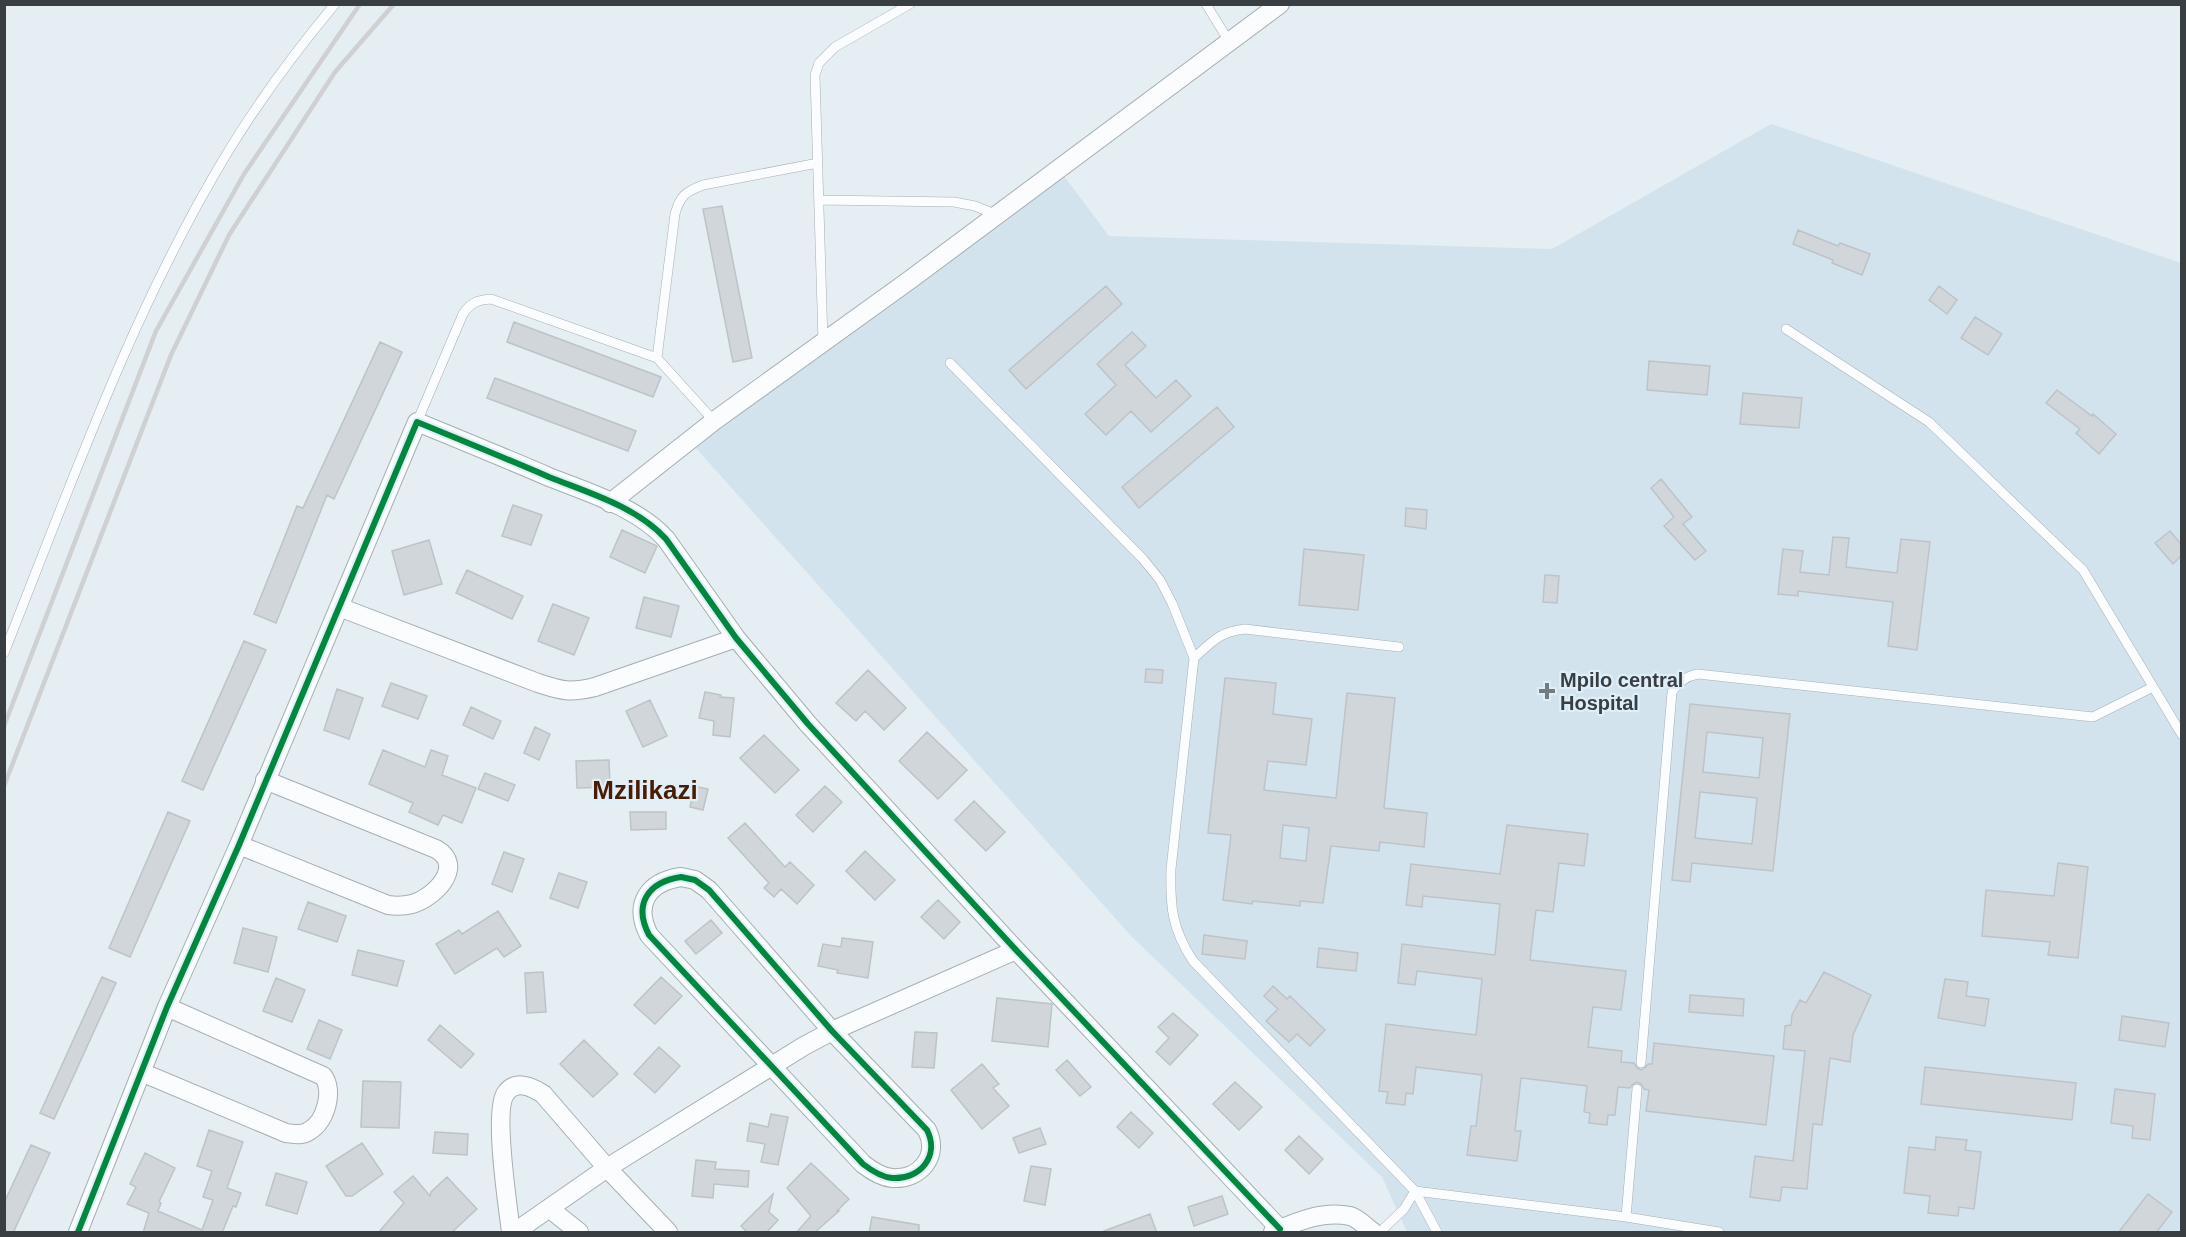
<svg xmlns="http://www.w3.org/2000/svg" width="2186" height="1237" font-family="Helvetica,sans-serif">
	<rect width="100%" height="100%" fill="#e5eef3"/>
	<path fill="#d3e3ed" d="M1771,124L2181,263V1232H1407L1382,1177L1131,936L695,447L1064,176L1109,236L1552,249Z"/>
	<path fill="#d1d6db" stroke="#bdc3c8" stroke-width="1.5" fill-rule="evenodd" d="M722,206L752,358L733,362L703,209Z
		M1798,230L1838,246L1840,243L1870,254L1862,275L1832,263L1833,260L1793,244Z
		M1106,286L1122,304L1026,389L1009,370Z
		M1939,286L1957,300L1947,314L1929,300Z
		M1975,317L2002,334L1988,355L1961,338Z
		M514,322L661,377L653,397L507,342Z
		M1132,332L1146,346L1125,365L1156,398L1176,380L1191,396L1151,432L1131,411L1106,435L1085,414L1116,385L1097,364Z
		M380,342L402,352L334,499L327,495L276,623L254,614L297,506L303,508Z
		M1649,361L1710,366L1707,395L1647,390Z
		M495,378L636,431L628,451L487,398Z
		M2057,390L2092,416L2093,414L2116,434L2099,454L2076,433L2080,429L2046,403Z
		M1743,393L1802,398L1799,428L1740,424Z
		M1217,407L1234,427L1139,508L1122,487Z
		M1661,479L1692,517L1683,524L1706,551L1695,560L1664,526L1674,517L1651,488Z
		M513,505L542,515L531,545L502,536Z
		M1406,508L1427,510L1426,529L1405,526Z
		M622,530L657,546L645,573L610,557Z
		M2170,531L2181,544V556L2173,564L2155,543Z
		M1833,537L1849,538L1846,567L1897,573L1901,539L1930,542L1917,650L1888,646L1893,602L1798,591V596L1778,594L1783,549L1803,551L1800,572L1829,575Z
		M429,540L442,584L404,595L392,551Z
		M1304,549L1364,555L1358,610L1299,605Z
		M467,570L523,596L512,619L456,593Z
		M1545,575L1559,576L1557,603L1543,602Z
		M644,597L679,606L671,637L636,628Z
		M553,604L589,618L574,655L538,641Z
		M244,641L266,650L203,790L182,781Z
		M1146,669L1163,670L1162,683L1145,682Z
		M868,670L906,708L884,730L865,711L856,721L836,703Z
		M1225,678L1276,683L1273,714L1312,719L1306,765L1268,761L1264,790L1336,798L1347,693L1395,698L1384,808L1427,813L1424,847L1380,842L1379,851L1331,846L1323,903L1300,901V906L1253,901L1252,904L1223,900L1231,835L1208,833ZM1283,825L1309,828L1306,861L1280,858Z
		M391,683L427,696L418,719L382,706Z
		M337,689L363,698L349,739L324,730Z
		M705,692L721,695L720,697L734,698L730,737L713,735L714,721L699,718Z
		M650,700L667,736L643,747L626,711Z
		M1690,704L1790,714L1773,871L1692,863L1690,882L1672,880ZM1707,732L1763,738L1759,778L1703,772ZM1700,792L1757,798L1752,844L1695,838Z
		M471,707L501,721L493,739L463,725Z
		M535,727L550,734L539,760L524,753Z
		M927,732L967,770L938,799L899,761Z
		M764,735L799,770L775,793L740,758Z
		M383,750L425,767L431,750L448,756L442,775L476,788L462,823L443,815L438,825L409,812L413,803L369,784Z
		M609,760L610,787L577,788L576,761Z
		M485,773L515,785L508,801L478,789Z
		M694,786L708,789L703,810L690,807Z
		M825,786L842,802L813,832L796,815Z
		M974,801L1005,832L986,851L955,820Z
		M168,812L190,821L130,957L109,948Z
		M630,812H666V829L631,830Z
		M745,823L785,867L790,862L814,885L797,904L781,889L774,897L764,888L769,883L728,838Z
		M1507,825L1588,834L1584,866L1559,863L1553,912L1536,910L1530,960L1626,971L1621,1010L1593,1007L1588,1047L1622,1051L1621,1062L1634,1063L1637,1068L1641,1070L1646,1067L1648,1064H1652L1654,1043L1774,1056L1766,1125L1646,1111L1649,1090L1644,1089L1641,1084L1637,1082L1632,1085L1630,1088L1618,1087L1615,1115H1608L1607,1125L1589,1123L1590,1113L1584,1112L1587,1086L1521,1078L1515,1131H1521L1517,1161L1467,1155L1471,1126H1476L1482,1075L1416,1067L1413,1094L1406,1093L1405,1105L1386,1103L1388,1092L1379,1091L1386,1024L1476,1035L1482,979L1417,971L1415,985L1398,983L1402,944L1495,955L1500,904L1423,896L1422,907L1406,905L1411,864L1500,874Z
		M865,851L895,880L875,900L846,871Z
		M504,852L524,859L512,892L492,884Z
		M2058,863L2088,867L2078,958L2048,955L2050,942L1982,936L1986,890L2054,896Z
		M559,873L587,882L578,908L550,898Z
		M938,900L960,922L944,939L921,917Z
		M308,902L346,916L337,942L298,929Z
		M498,911L521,946L504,957L497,948L455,974L436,944L459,930L462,934Z
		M711,920L722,933L696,954L685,941Z
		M243,928L277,937L268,972L234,963Z
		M1204,935L1247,941L1245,959L1202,954Z
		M842,938L873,942L868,978L837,973L838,970L818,966L823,944L841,947Z
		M1319,948L1358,953L1356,971L1317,967Z
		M358,950L404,961L397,986L352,975Z
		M543,972L546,1012L527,1013L525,973Z
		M1824,972L1871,995L1853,1035L1850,1062L1830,1058L1822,1125L1813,1124L1807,1189L1782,1187L1780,1201L1750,1197L1755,1156L1793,1161L1805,1051L1783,1049L1785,1026L1791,1025L1792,1015L1800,1000L1806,1003Z
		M102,977L116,983L54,1119L40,1113Z
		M661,977L682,996L655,1024L634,1005Z
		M276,978L305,990L292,1022L263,1011Z
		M1945,979L1968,982L1966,996L1989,999L1985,1026L1938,1018Z
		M1273,986L1287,999L1290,996L1325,1030L1310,1046L1297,1034L1289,1042L1266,1021L1278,1009L1264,996Z
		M1690,995L1744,999L1743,1016L1689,1012Z
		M997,998L1052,1004L1048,1047L992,1041Z
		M1173,1013L1198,1035L1170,1065L1156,1052L1169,1038L1158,1027Z
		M2122,1016L2169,1023L2165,1047L2119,1040Z
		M319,1020L342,1030L330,1059L307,1049Z
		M440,1025L474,1054L461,1068L428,1040Z
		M915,1032L937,1033L934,1068L912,1067Z
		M584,1040L618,1074L593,1097L560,1064Z
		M659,1047L680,1066L655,1093L634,1074Z
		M1067,1060L1091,1087L1080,1096L1056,1070Z
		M982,1064L999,1084L993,1088L1009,1106L982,1129L951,1090Z
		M1925,1067L2076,1083L2072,1120L1921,1104Z
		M363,1081L401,1082L399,1128L361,1127Z
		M1235,1082L1262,1107L1239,1130L1213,1104Z
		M2115,1089L2155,1094L2150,1140L2132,1138L2133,1126L2111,1123Z
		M1131,1112L1153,1133L1139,1148L1117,1127Z
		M771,1114L788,1117L778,1165L761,1162L765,1144L747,1141L750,1123L768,1127Z
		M1040,1128L1046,1144L1019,1153L1013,1138Z
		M209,1130L243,1142L227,1188L241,1193L236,1207L233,1206L222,1233H143L149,1213L127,1204L136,1187L130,1184L145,1153L175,1168L159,1202L161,1203L158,1211L202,1230L213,1200L203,1197L212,1171L197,1166Z
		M435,1132L468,1134L467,1155L433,1153Z
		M1299,1136L1323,1159L1309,1174L1285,1150Z
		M1936,1137L1967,1140L1965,1150L1981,1152L1974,1209L1959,1207L1958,1216L1928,1213L1930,1196L1904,1193L1909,1147L1935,1150Z
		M362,1143L383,1174L352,1196H346L326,1166Z
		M31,1145L50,1153L13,1233H4V1203Z
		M696,1160L716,1162L715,1169L749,1171L748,1187L714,1184L713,1198L692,1196Z
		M811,1163L849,1199L837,1211H839L814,1233H796L811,1216L787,1188Z
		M1031,1166L1051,1169L1045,1205L1024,1201Z
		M276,1173L307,1182L297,1214L266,1205Z
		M413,1176L430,1196L431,1192L447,1177L477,1209L451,1233H378L404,1203L394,1192Z
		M773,1194L769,1212L778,1220L766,1233H748L741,1226Z
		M2148,1194L2172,1212L2156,1233H2118Z
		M1222,1196L1228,1214L1194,1226L1188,1207Z
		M1150,1214L1157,1233H1105L1104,1231Z
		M872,1217L919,1225V1233H869Z"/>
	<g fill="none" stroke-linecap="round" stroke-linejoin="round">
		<defs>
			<path id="lane" d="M1206,4L1230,43
				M820,200L954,202L975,206L997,215
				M1786,329L1929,422L2083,570L2182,735
				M823,342L815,75L819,63L835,47L910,4
				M657,358L675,214C680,196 685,192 703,185L818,163
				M950,363L1143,559L1160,580L1172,603L1194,658L1171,869C1170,907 1172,929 1193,961L1415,1191L1437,1232
				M417,422L463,314C471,302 478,300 491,299L657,358L714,421
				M4,653C71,485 132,311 226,155C258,102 295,52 335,4
				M1194,658C1213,641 1219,632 1245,629L1399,647
				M1641,1063L1672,692C1678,682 1687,676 1698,674L2093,717L2153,687
				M1626,1217L1637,1089
				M1380,1232L1404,1209L1415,1191L1626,1217L1719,1232"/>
			<path id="street" d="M610,503L714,421L911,279L1280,4
				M339,607L538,683C562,691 570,693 595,687L736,638
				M239,845L388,905C396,906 404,906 412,904C434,898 466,866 436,849L265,780
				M681,877L695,880L709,890L832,1031L927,1130C940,1156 920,1180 892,1178C881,1177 872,1171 863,1164L649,935C633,904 648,882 681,877Z
				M141,1072L286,1133C294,1134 302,1136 309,1131C326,1122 334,1090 323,1076L167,1007
				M550,1209L579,1232
				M78,1232L167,1007L239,845L417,422C461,440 505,458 549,477C589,493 637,507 666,539L736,638L808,724L1016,950L1280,1229
				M511,1232C508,1208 493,1109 506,1093C516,1079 532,1087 543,1094L607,1168L668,1232
				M515,1232L607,1168L804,1046L832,1031L1016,950
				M1273,1232C1296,1222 1323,1210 1350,1216C1358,1218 1366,1227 1373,1232"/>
		</defs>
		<use href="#lane" stroke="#a7aeb2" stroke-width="10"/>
		<use href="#street" stroke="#a7aeb2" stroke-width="20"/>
		<use href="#lane" stroke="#fbfcfd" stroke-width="9"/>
		<use href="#street" stroke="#fbfcfd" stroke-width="18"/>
		<path stroke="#ced0d2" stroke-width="4.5" d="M4,726L156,331L244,174L360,4
			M4,786L171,355L229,235L335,72L394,4"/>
		<defs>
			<path id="cycleway" d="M681,877L695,880L709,890L832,1031L927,1130C940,1156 920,1180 892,1178C881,1177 872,1171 863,1164L649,935C633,904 648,882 681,877Z
				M78,1232L167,1007L239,845L417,422C461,440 505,458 549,477C589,493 637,507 666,539L736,638L808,724L1016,950L1280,1229"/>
		</defs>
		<use href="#cycleway" stroke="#dfeff9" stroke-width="10"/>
		<use href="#cycleway" stroke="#00873e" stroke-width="6"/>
	</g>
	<path fill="#757c80" stroke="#dfeff9" stroke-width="2" d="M1544 682h6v6h6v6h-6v6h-6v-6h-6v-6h6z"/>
	<g text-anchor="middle" stroke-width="4.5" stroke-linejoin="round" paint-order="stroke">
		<g font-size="20" font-weight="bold" fill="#383e42" stroke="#dfeff9" text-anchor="start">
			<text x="1560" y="687">Mpilo central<tspan x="1560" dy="23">Hospital</tspan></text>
		</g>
		<g font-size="26" font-weight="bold" fill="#4a1c01" stroke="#dfeff9">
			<text x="645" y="799">Mzilikazi</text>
		</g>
	</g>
	<rect width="2186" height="1237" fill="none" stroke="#383e42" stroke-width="12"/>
</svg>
